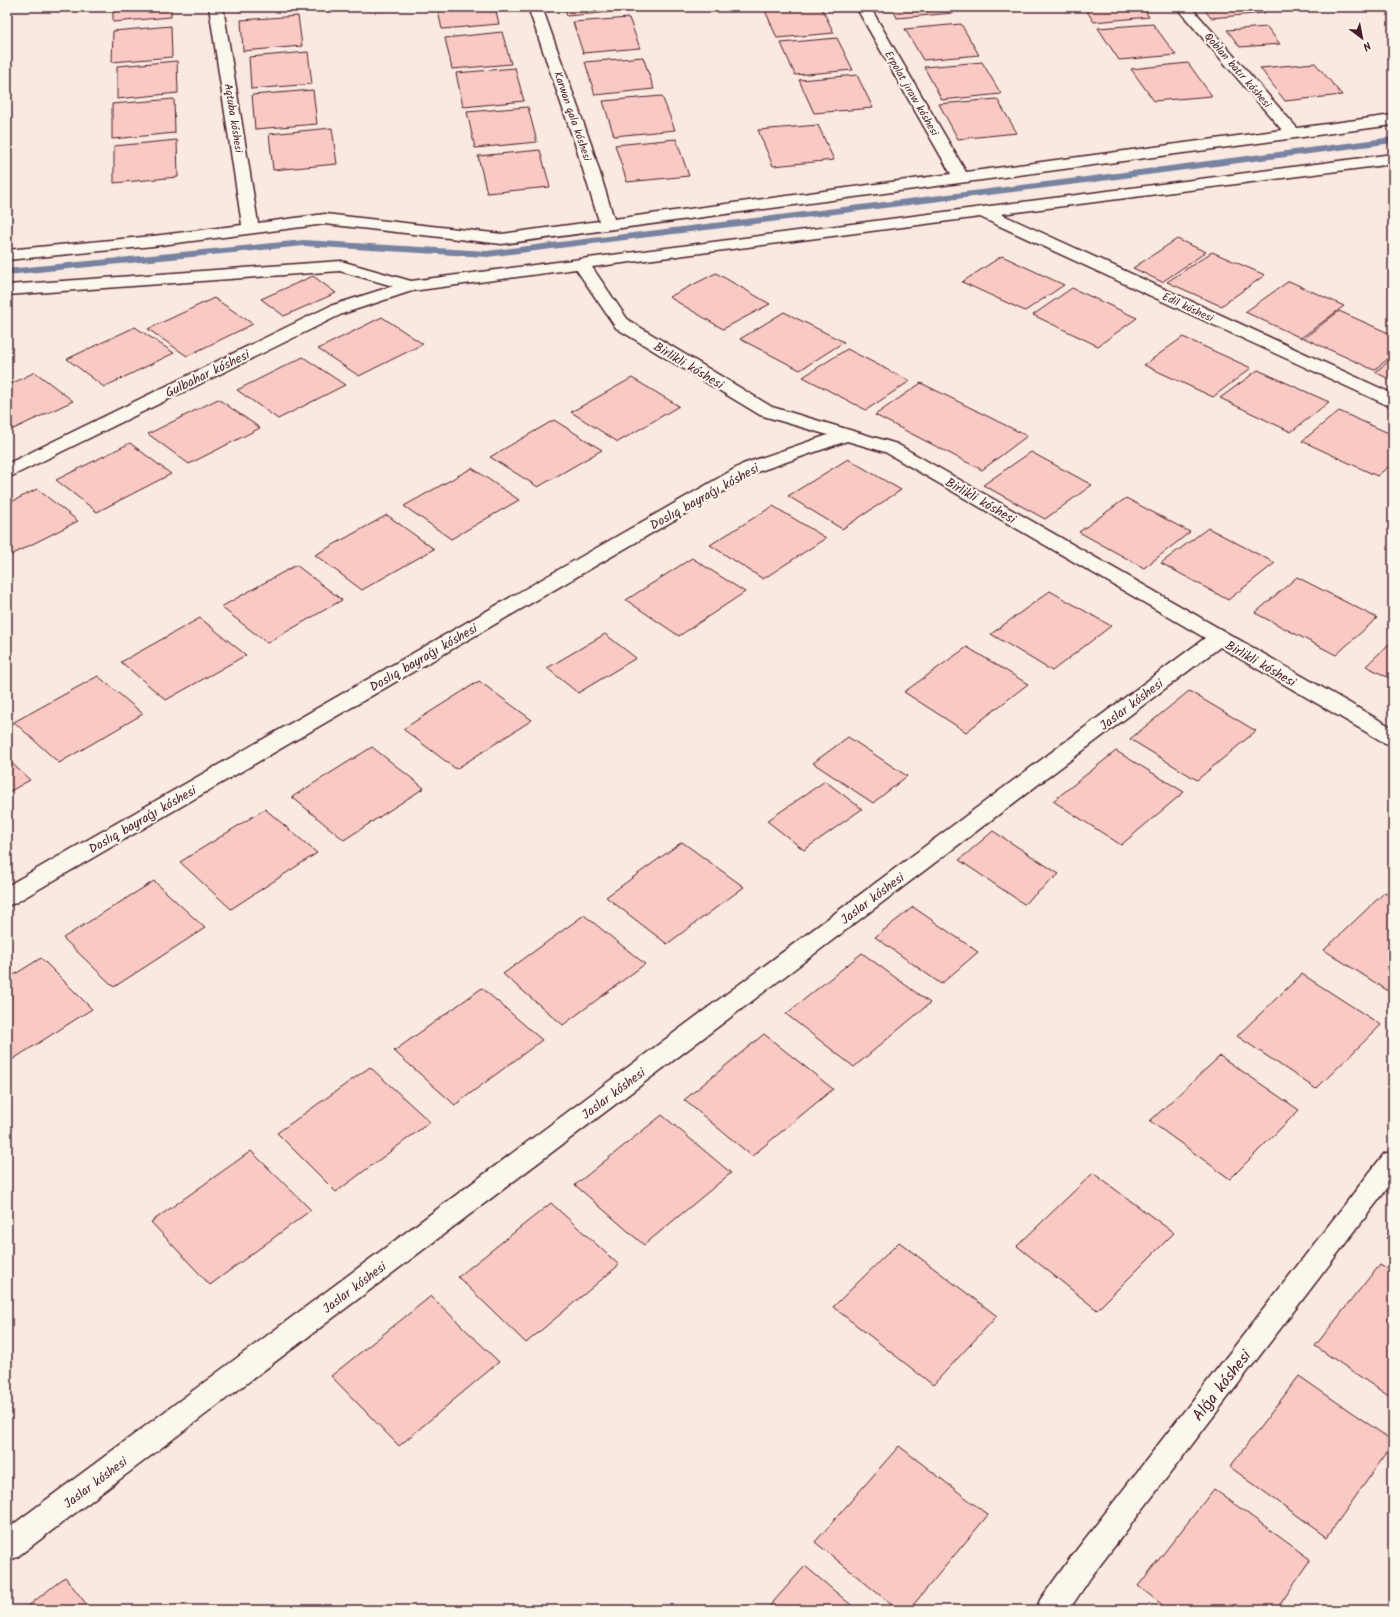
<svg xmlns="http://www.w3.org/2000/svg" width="1400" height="1617" font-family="Kalam,sans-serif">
	<rect width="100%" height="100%" fill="#fae9e0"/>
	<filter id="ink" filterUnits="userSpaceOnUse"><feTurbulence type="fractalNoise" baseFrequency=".025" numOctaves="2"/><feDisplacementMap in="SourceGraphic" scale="8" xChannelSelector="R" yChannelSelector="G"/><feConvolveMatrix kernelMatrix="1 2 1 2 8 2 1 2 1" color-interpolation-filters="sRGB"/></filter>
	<g filter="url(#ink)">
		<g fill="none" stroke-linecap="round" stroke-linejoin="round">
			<path fill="#7882a1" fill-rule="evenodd" d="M1393,137V143L1086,183L487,257L304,246L7,275V269L304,240L487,251L1086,177Z"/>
		</g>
		<path fill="#f9c9c4" stroke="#4a1f2b" d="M113,7H171V17L113,22Z
			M239,7H288L239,11Z
			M437,7H495L499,24L442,29Z
			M564,7H622L623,11L567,16Z
			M821,7L834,33L777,38L764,8Z
			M892,7H950L953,13L897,18Z
			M1084,7H1142L1149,17L1094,22Z
			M1202,7H1260L1265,13L1211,18Z
			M298,16L302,46L243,51L241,20Z
			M629,18L640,48L583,53L573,22Z
			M961,24L979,55L923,60L905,29Z
			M1153,24L1176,55L1119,60L1098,28Z
			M171,26L172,57L112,62L113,31Z
			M1267,27L1280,44L1240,47L1227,30Z
			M502,32L511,64L452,69L445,38Z
			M837,38L853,70L795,75L781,43Z
			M308,52L312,84L251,89L249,57Z
			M643,57L654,89L595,95L585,62Z
			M177,61L178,93L117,99V66Z
			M982,62L1001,94L942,100L924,67Z
			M1188,63L1212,96L1154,101L1131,69Z
			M1315,63L1342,95L1285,101L1260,68Z
			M515,68L524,101L463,107L456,73Z
			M857,75L873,108L814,113L799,80Z
			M313,90L317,124L255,129L252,95Z
			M662,96L675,130L614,136L603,101Z
			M174,99L175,133L112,139V104Z
			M997,99L1017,133L958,139L939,104Z
			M528,107L537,142L475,148L467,112Z
			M818,125L834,160L773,166L758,130Z
			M332,128L337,164L273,170L269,134Z
			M676,139L689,176L627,182L615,145Z
			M177,140L178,177L114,183V146Z
			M540,150L550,187L487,193L478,156Z
			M1177,239L1206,252L1162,282L1133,268Z
			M1212,252L1265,275L1221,306L1167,282Z
			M1002,256L1064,285L1025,311L962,282Z
			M716,273L770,304L723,329L669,297Z
			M313,276L336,293L284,316L261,299Z
			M1289,281L1344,306L1301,338L1245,312Z
			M1072,288L1137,318L1098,346L1033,315Z
			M214,298L253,324L187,356L148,329Z
			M1339,311L1393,335V355L1374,370L1304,338Z
			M784,312L844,342L800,370L740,339Z
			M382,317L423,344L359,376L318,349Z
			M135,327L174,353L104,387L67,359Z
			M1183,337L1251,368L1213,397L1144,365Z
			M847,349L910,381L866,410L803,377Z
			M303,357L345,385L278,419L237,390Z
			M1393,358V381L1375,372Z
			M1258,370L1329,402L1291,432L1220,398Z
			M35,372L73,401L7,432V386Z
			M632,378L679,406L618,442L571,412Z
			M921,383L1027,436L982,470L875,415Z
			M218,399L260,428L189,464L148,434Z
			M1339,411L1393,435V463L1377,476L1302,441Z
			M554,420L602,450L538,487L490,457Z
			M130,443L171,474L97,512L56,480Z
			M1031,452L1092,485L1045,519L983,485Z
			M848,459L901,490L842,529L788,496Z
			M472,468L519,500L451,539L404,506Z
			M37,489L78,521L7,557V504Z
			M1126,498L1190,532L1144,568L1079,532Z
			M773,506L826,538L763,579L710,545Z
			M387,515L434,549L362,590L315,555Z
			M1208,528L1275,563L1228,600L1161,563Z
			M692,558L745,592L679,636L626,600Z
			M296,565L342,600L267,643L221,607Z
			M1297,577L1377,618L1336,655L1255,613Z
			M1050,591L1111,626L1052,671L991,634Z
			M200,618L246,655L166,700L121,662Z
			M605,634L636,658L578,693L547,668Z
			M1393,640V680L1366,666Z
			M967,647L1028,684L966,732L904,692Z
			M98,676L143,714L59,763L14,722Z
			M479,681L532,720L456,769L403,729Z
			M1189,691L1256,731L1197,780L1130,739Z
			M848,737L907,776L873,803L813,763Z
			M372,747L424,788L344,840L292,797Z
			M1116,751L1184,792L1121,845L1053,801Z
			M7,759L30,780L7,793Z
			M825,781L862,809L804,850L767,821Z
			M265,809L317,853L231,909L180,862Z
			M993,831L1059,874L1024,904L959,860Z
			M682,842L744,887L667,944L606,897Z
			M154,881L205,928L114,987L63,938Z
			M1385,892L1393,897V994L1324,950Z
			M913,907L978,952L941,984L875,937Z
			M584,915L645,964L563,1025L503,974Z
			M862,953L930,1003L854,1067L786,1014Z
			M41,958L92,1009L7,1063V979Z
			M1302,974L1381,1025L1316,1089L1237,1036Z
			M482,988L542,1040L455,1105L394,1051Z
			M764,1034L833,1089L752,1156L684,1100Z
			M1220,1056L1299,1110L1230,1179L1150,1121Z
			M370,1067L430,1122L336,1192L277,1133Z
			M662,1115L731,1173L644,1245L575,1185Z
			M251,1151L311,1210L210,1285L151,1222Z
			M1093,1173L1174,1233L1097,1310L1017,1246Z
			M551,1203L619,1265L526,1343L458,1277Z
			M1393,1229V1243L1386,1238Z
			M899,1242L997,1316L933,1385L833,1307Z
			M1380,1264L1393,1272V1399L1315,1346Z
			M431,1296L499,1362L399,1446L331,1376Z
			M1299,1376L1393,1441V1444L1327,1537L1230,1467Z
			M899,1446L988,1515L909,1610H898L815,1542Z
			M1214,1489L1311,1560L1276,1610H1169L1138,1586Z
			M805,1566L857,1610H766Z
			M65,1577L91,1610H23Z"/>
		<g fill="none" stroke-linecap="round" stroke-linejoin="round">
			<defs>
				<path id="minor" d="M209,7H223L258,223L325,214L502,234L599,221L575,144L528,7H542L591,144L614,219L951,174L856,7H870L966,172L1282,130L1176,7H1191L1297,128L1393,115V125L502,244L325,224L153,246L7,260V250L153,236L242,225Z
					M1393,154V164L1001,214L1393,394V406L1387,405L980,217L592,267L628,320L772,407L897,444L1393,728V745L1385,743L1220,647L17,1557L7,1561V1529L1205,638L885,452L847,441L757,472L15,903L7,906V886L743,464L828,435L760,415L616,328L576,269L412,291L342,314L14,475L7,477V464L330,306L393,286L340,271L7,295V285L341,261L411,281Z
					M1393,1151V1181L1091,1577L1069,1610H1036L1040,1600L1071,1557L1384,1154Z"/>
			</defs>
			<use href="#minor" stroke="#4a1f2b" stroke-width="3"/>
			<use href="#minor" fill="#fbf7ec" fill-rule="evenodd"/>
		</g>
	</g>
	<g text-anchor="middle" stroke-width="4" stroke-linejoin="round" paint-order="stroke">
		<g font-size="11" fill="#4a1f2b" stroke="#fbf7ec">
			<text transform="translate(1238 70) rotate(49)" y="4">Qoblan batır kóshesi</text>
			<text transform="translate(912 93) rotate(60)" y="4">Erpolat jıraw kóshesi</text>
			<text transform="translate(573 116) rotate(71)" y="4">Karwan qala kóshesi</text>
			<text transform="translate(234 118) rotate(81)" y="4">Aqtuba kóshesi</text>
			<text transform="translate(1188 307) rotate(25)" y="4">Edil kóshesi</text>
		</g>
		<g font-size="13" fill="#4a1f2b" stroke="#fbf7ec">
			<text transform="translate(689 365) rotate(31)" y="5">Birlikli kóshesi</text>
			<text transform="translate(207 373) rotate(-26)" y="5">Gulbahar kóshesi</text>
			<text transform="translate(704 496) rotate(-29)" y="5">Doslıq bayraǵı kóshesi</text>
			<text transform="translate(981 500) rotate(30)" y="5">Birlikli kóshesi</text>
			<text transform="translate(423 657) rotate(-30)" y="5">Doslıq bayraǵı kóshesi</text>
			<text transform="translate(1261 663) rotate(30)" y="5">Birlikli kóshesi</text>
			<text transform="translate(1131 704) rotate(-37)" y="5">Jaslar kóshesi</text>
			<text transform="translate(142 819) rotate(-30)" y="5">Doslıq bayraǵı kóshesi</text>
			<text transform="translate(872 898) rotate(-37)" y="5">Jaslar kóshesi</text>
			<text transform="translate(613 1093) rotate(-37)" y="5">Jaslar kóshesi</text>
			<text transform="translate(354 1287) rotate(-37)" y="5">Jaslar kóshesi</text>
			<text transform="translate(95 1482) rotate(-37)" y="5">Jaslar kóshesi</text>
		</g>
		<g font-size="16" fill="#4a1f2b" stroke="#fbf7ec">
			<text transform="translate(1221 1385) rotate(-52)" y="6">Alǵa kóshesi</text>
		</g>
	</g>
	<rect width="1400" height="1617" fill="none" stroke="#fbf7ec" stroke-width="24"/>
	<rect x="12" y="12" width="1376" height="1593" fill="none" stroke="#4a1f2b" stroke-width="1.5" filter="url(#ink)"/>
	<g transform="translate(1362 38) rotate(148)" stroke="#fbf7ec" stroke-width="3" paint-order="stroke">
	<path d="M0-3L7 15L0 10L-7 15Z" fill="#4a1f2b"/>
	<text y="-6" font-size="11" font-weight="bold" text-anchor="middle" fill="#4a1f2b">N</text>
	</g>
</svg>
